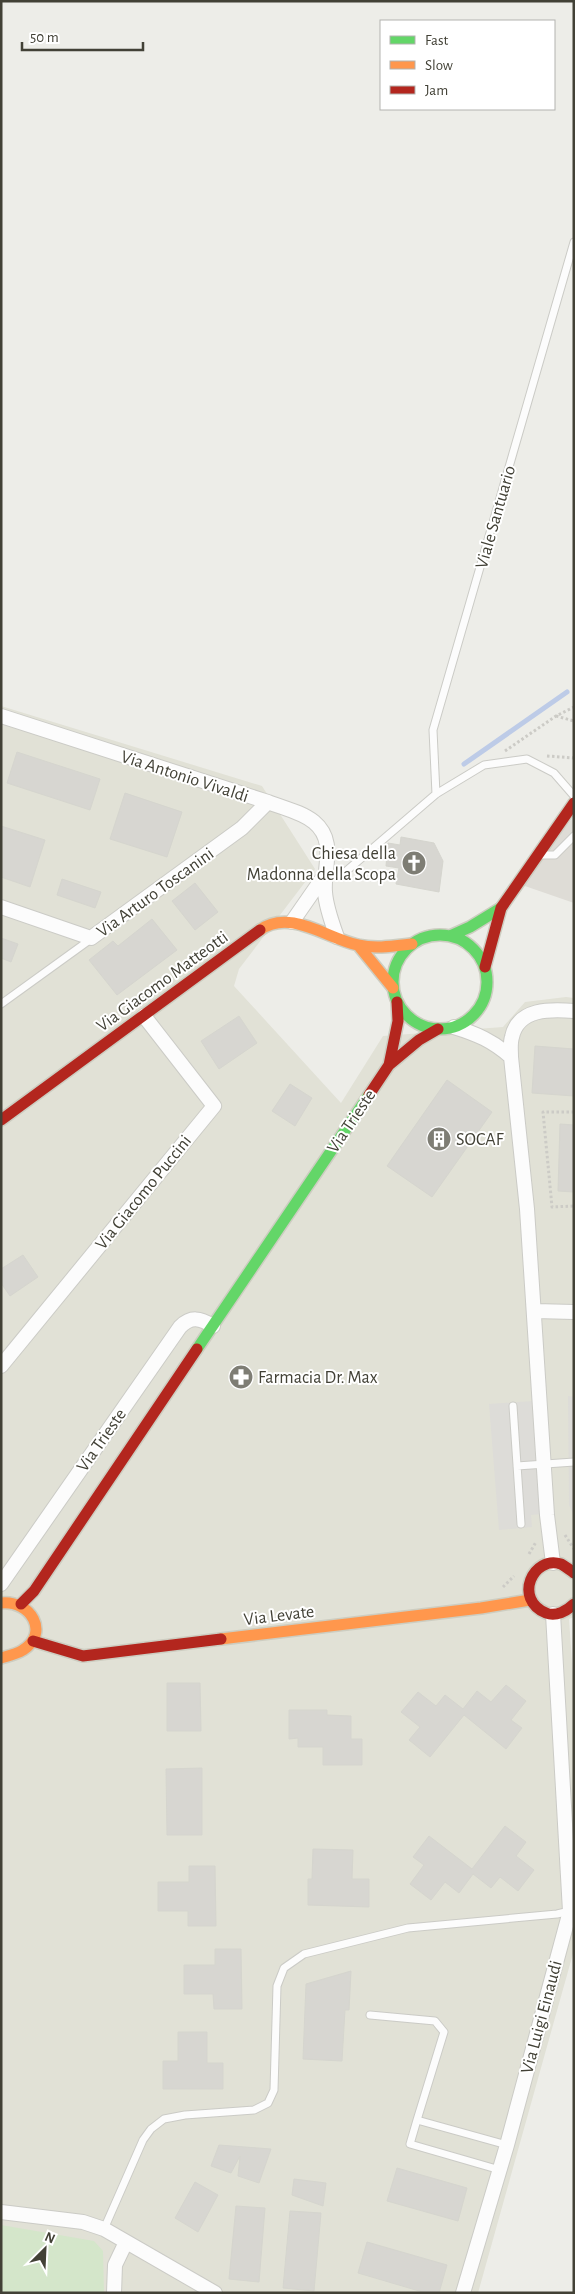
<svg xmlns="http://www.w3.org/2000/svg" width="575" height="2294" font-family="'Alegreya Sans',sans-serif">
	<rect width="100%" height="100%" fill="#edede8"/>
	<path fill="#e1e1d6" d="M1,706L262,786L315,869L239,969L234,986L341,1103L383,1036L503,1027L525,1002L566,997L574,998V1617L569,1619L574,1691V1950L478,2293H1Z"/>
	<path fill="#dedcd6" d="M574,816V903L522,885Z"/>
	<path fill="#d4e6ca" d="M1,2225L94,2241L103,2251L104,2293H1Z"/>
	<path fill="#dddcd8" d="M568,1396L574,1397V1516L569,1505Z
		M533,1401L542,1514L531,1515L532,1527L499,1530L489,1404Z"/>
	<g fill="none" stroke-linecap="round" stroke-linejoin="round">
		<path stroke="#bdcbe7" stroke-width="5" d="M464,764L567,692"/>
	</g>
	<path fill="#d7d6d1" stroke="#d5d5ce" d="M17,752L100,779L90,810L7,783Z
		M125,793L182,812L167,857L110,839Z
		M1,826L45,840L30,887L1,877Z
		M401,837L434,843L443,861L439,892L396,884L399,868L386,866L388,843L400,845Z
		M62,879L101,892L95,908L57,895Z
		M195,883L218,912L195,930L172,901Z
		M152,919L177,950L117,995L89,960L113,941L118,946Z
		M1,938L18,944L11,962L1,958Z
		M239,1016L257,1043L219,1069L201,1041Z
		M535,1046L574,1049V1096L532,1093Z
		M447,1080L492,1112L432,1197L387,1166Z
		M290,1084L312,1098L295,1126L272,1111Z
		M560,1124L574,1125V1192L558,1191Z
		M23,1255L38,1277L10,1296L1,1283V1269Z
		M167,1683H200L201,1731H167Z
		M506,1685L526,1701L511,1720L522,1728L506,1749L464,1715L430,1757L409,1740L420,1727L401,1712L418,1692L436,1706L445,1695L463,1709L477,1691L491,1702Z
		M289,1710H327V1715L351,1716V1739H362V1765H323V1747H298V1738L289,1739Z
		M202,1768V1835H167L166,1769Z
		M505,1826L526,1842L516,1856L534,1870L518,1891L500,1877L491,1888L473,1874L459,1893L445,1882L431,1900L410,1884L424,1865L413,1857L429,1836L472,1869Z
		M313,1849L353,1850L352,1879H369V1907L308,1905V1879H312Z
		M189,1866H215L216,1926H188V1911H158V1882H189Z
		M215,1949H241L242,2009H214L213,1994H184V1965H215Z
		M351,1971L349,2010H345L342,2061L303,2059L306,1984Z
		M178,2032H207V2063H223V2089H163V2061H178Z
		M219,2145L271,2149L259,2183L238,2176L240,2156L231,2173L211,2166Z
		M397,2168L467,2188L458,2221L387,2201Z
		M294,2179L326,2183L323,2206L292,2195Z
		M195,2182L218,2195L198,2232L175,2218Z
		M236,2206L265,2208L259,2282L229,2279Z
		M290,2211L321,2213L314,2291L283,2288Z
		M367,2242L447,2265L439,2293H426L358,2273Z"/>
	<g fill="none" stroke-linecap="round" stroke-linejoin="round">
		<defs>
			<path id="lane" d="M436,794L433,730L574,242
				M543,855H555L574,836
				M344,873L436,794L484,765L527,759L554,773L574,796
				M1,1004L91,939
				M513,1406L521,1524
				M517,1466L574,1462
				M370,2015L435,2021L444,2032L417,2120
				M500,2170L410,2144L417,2120L507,2145
				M104,2229L143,2140L151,2129L164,2119L185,2115L254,2110L268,2103L274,2090L277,1986L284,1968L304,1954L408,1928L557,1914L570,1911"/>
			<path id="street" d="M1,716L268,802C283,808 302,812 314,822C337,841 323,868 325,892C326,907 332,923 337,937
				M1,907L91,938L242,828L268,802
				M292,922L326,873
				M454,1027C477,1034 493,1041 511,1057
				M535,1311L574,1312
				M1,1366L214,1106L144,1016
				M553,1563L547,1515L527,1209L511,1057C511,1050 510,1043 512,1037C518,1008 551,1009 574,1011
				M1,1584L180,1327C191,1316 200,1318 213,1326
				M1,2212L83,2222L104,2229L215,2293
				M114,2293L115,2265L126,2242
				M463,2293L507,2145L570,1911L553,1614"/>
			<path id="fast" d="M393 982a47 47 0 1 1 94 0a47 47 0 1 1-94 0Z
				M450,936L470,927L501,908
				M197,1349L369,1095"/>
			<path id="slow" d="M260,930C290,908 328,939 358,945C376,949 394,946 412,944
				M358,945L393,988
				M1,1603C31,1600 50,1633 23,1650C17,1654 8,1656 1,1658
				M221,1639L481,1608L530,1600"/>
			<path id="jam" d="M485,967L501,908L574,803
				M389,1065L398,1021L397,1002
				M369,1095L389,1065L419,1040L438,1029
				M1,1120L260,930
				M574,1573C570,1570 565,1566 561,1564C533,1555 513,1599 546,1613C556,1617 567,1611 574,1604
				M21,1604L34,1591L197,1349
				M33,1641L83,1656L221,1639"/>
		</defs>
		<use href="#lane" stroke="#cbcbc6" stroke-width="9"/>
		<use href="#street" stroke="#cbcbc6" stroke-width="16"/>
		<use href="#fast" stroke="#cdcdc1" stroke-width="14"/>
		<use href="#slow" stroke="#cdcdc1" stroke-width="14"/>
		<use href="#jam" stroke="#cdcdc1" stroke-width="14"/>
		<path stroke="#cccbc6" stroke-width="3" stroke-dasharray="2.5 2.5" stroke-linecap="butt" d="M556,716L574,721
			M505,751L556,716L574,707
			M547,756L574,758
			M574,1112H543L552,1207L574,1206
			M565,1535L574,1549
			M529,1554L536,1542
			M503,1587L514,1576"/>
		<use href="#lane" stroke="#fcfcfc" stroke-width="7"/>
		<use href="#street" stroke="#fcfcfc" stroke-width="14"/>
		<use href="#fast" stroke="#63d668" stroke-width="11"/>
		<use href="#slow" stroke="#ff974d" stroke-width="11"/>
		<use href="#jam" stroke="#b3261e" stroke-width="11"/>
	</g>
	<defs>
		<symbol id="church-disc" viewBox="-11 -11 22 22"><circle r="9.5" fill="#7e7d74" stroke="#fff"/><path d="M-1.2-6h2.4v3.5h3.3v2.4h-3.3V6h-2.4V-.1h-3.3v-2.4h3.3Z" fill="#fff"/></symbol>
		<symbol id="building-disc" viewBox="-11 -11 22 22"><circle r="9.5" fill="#7e7d74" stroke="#fff"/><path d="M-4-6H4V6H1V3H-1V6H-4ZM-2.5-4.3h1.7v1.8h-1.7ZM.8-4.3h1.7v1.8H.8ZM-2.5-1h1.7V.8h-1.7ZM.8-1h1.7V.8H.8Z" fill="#fff"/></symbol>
		<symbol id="pharmacy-disc" viewBox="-11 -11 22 22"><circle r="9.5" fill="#7e7d74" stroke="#fff"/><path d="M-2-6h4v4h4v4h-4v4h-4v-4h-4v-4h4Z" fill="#fff"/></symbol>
	</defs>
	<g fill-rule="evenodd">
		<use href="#church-disc" x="400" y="849" width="28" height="28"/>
		<use href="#building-disc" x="425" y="1125" width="28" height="28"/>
		<use href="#pharmacy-disc" x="227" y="1363" width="28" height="28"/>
	</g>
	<g text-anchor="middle" stroke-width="4" stroke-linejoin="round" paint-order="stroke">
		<g font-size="18" fill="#424136" stroke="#fff">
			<text transform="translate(495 517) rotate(-74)" y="6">Viale Santuario</text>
			<text transform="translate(185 776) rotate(18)" y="6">Via Antonio Vivaldi</text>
			<text transform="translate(155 892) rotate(-36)" y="6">Via Arturo Toscanini</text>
			<text transform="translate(162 981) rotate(-36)" y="6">Via Giacomo Matteotti</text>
			<text transform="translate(351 1121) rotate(-56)" y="6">Via Trieste</text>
			<text transform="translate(143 1192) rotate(-51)" y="6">Via Giacomo Puccini</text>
			<text transform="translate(101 1440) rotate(-55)" y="6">Via Trieste</text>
			<text transform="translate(279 1615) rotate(-7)" y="6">Via Levate</text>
			<text transform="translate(541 2017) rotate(-75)" y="6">Via Luigi Einaudi</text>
		</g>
		<g font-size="18" fill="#424136" stroke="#fff" text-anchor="start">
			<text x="396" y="859" text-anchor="end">Chiesa della<tspan x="396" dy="21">Madonna della Scopa</tspan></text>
			<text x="456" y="1145">SOCAF</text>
			<text x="258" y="1383">Farmacia Dr. Max</text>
		</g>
	</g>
	<rect width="575" height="2294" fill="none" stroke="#424136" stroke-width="5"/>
	<rect x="380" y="20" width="175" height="90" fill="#ffffff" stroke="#b3b3af"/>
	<rect x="390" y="36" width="25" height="8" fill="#63d668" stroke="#b3b3af"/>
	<text x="425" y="45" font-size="15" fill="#424136">Fast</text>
	<rect x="390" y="61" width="25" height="8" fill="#ff974d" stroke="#b3b3af"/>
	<text x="425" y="70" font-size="15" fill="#424136">Slow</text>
	<rect x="390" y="86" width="25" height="8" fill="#b3261e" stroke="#b3b3af"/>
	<text x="425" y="95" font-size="15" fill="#424136">Jam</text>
	<g transform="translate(45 2249) rotate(24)" stroke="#ffffff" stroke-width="4" paint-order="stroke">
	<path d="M0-4L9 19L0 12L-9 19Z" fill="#424136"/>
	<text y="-8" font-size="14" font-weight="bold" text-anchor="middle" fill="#424136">N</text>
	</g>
	<path d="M22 42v8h121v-8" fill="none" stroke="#424136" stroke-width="2.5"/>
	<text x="30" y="42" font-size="15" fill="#424136" stroke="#ffffff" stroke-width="4" paint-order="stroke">50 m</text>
</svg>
